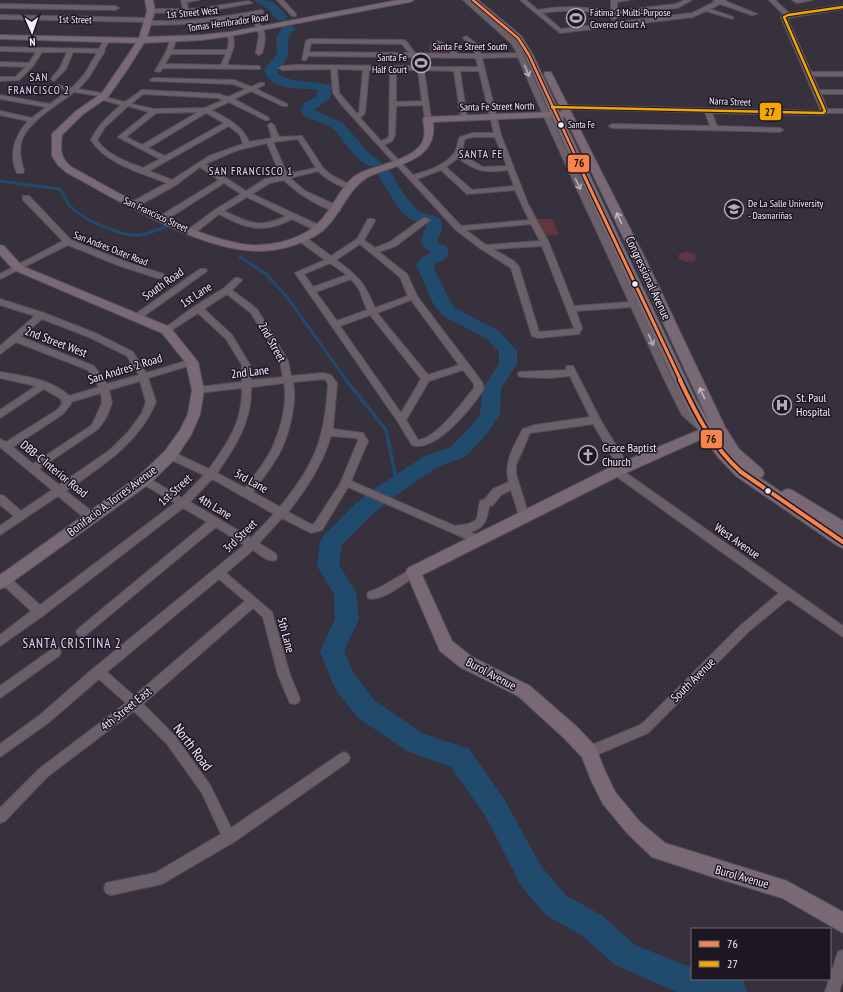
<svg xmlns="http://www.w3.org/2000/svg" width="843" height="992" font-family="'PT Sans Narrow',sans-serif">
	<rect width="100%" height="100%" fill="#37313e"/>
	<path fill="#613640" d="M429,43C437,43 441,45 448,49V54H430Z
		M537,219H552L559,234L543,236Z
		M686,252L694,254L696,257L695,261L687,262L679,259V254Z"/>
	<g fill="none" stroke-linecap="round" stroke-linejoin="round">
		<path stroke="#214b6d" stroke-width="3" d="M0,181L60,189C65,195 66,202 71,207C84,220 122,237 140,235C150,234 160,229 169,225
			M240,257L266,274L287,297L347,381"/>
		<path stroke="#214b6d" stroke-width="3.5" d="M346,380L386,430L397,484"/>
		<path fill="#214b6d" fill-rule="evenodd" d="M254,0C272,0 276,2 287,17L285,20H277L268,9L256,2Z
			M287,23L291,24L295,29L288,37C289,55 290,58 277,70L278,74C294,84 312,80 330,85L332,88L330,98L314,110L343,123L368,152L382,163L380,166C359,171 346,141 334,130C326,123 314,120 305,117L300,111L305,103L317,96L318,90C299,87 270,92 264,69L277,54L276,37L282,29L281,27L283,24Z
			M384,169L389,170C398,183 406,201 419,211C424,215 438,214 441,221C444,227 439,236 437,242L446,246L449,254L447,257L433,266L450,301L455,308L499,331L517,351V364L501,388L500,415L485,436L465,457L437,467L388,501L371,516L342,545L339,565L356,592L359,619L344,651L354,674L375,701L424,734L469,749L504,799L541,866L566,895L604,917L635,945L682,964L692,967V979H737L743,981L747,992H677L615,965L584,937L546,915L521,886L486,817L451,767L407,751L357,717L335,689L320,651L335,619L334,594L317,566L320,542L323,536L355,504L374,489L423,457L451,447L471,426L480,414L483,388L499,364V352L487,339L443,316L433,303L416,265L422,257L432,252L425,248L421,242L426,225L408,218L399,209L377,173L379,170Z"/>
		<defs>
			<path id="street" d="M181,0H199L187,2L188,9L203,8L249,1L252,3L203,12H189L186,14L183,12L151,13L148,11L151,9H183Z
				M277,0H283L296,14V16H292Z
				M463,0H469L515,41L521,49C557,134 599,217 637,302H644L645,304L640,307L673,381L690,413L707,428L709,430L707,432H701L682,415L665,381L631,307L576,311L582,328L579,334L538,338L532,336L511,268L481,249L456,230L378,145L341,104L333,93L331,69L282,70L279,68L282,66L296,65L418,66L417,62L420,60L423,62L424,67H478L476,58L308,56L306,60H302L306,41L309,39L404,40L406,41L415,53L451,54L448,49L436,44V42L438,41L452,47L458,54H475L473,47L463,38L466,36L478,45L481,54L517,53L511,43ZM311,43L402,44L409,53L309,52ZM518,57C553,140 592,220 629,302L574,306L549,243L528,204L501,135L482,58ZM337,69L363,70L359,113L357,114L339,93ZM369,70H390L389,135L387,139L381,141L360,118L365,113ZM396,70H418L422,101L396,102ZM424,70L454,71L461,118L464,120L467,118L460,71H479L494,133H473L460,137C457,141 458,147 455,152C447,165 427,171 413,175L384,145L392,141L395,135L396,106L423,105L425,119L428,121L431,119ZM473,137H495L507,166L483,167L461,154L465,139ZM458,158C477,172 485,173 508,170L514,186L472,190L446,167ZM441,170L467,194L515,190L529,220L461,226L417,179ZM531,224L540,241L486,245L466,230ZM542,246L574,328L573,329L539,332L519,267L514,261L493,249Z
				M520,0H526L538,10C564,5 585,7 611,11V0H629L617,2V11L676,4L685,0H692L677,8L617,14V18L614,20L611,18V14C587,11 565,9 542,13L561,29L692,13L715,2L713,0H726L725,1L757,14L752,15L720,4L710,9L733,17V19L706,11L693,17L560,33Z
				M769,0H775L789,13L843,5V9L787,18L811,72H843V76H813L819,90H843V94H821L827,109H843V113H827L823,115L712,113L717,126L780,128L783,130L780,132L612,128L609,126L612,124L710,126L705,112L552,109L549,107L552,105L821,111L781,17L784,15Z
				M792,0H813L797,3Z
				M0,4L116,6L119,8L116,10L0,8Z
				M261,10L263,11V13C225,22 186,25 148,25L145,23L146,22L0,19V15L149,18L152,20L151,21C188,22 224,17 261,10Z
				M258,23C268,30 265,43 262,53L259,55L256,53L259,35L255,25Z
				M230,32L233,34L234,46L227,65L258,66L260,67V69L163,68L160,72L155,71L166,52L171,38L176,39L173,50H227L229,42L227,34ZM171,54H226L221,65L165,64Z
				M107,37L110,39L104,50L105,51L89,77L78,89L107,94V96L104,97L125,102L142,90L219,94L228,97L246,89L233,84L151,81L150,80L153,78L234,80L251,87L260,83H264V85L256,89L287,104V106H283L251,91L234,99L269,118V120H265L229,102L211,110C226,118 243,126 249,142L272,138L268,125L271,123L274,125L279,137L302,136L323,168L331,175L354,187L353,189C343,190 325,178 318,171L290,178L305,191L340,207V211C326,213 293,190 284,180L270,183L252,194L323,227V231H317L292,219C263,234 247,229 219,214L195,233H189V229L216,209L241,194L224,183L166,220H160V216L219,180L200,167L176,185L138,206H132V202L167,183C142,173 106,164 91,140C98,125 109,115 121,105L99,99L98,98L100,96L74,92C58,105 26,122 21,143C19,153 21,162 24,171L23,173H17C8,153 15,136 28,121L0,115V111L32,118L46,107L0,99V95L50,104L68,91L57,87V85L72,88L84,75L97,53L73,52L66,69L54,81L51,79L60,68L67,52H42L33,66L19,80L0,81V77H15L26,67L0,66V62L29,63L36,52L0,51V47L99,49L105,38ZM143,94L218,98L223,100L205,108L154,109L131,104ZM128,106L149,112L118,137L160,159L143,168C127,162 107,155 97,140L105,127ZM198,112L142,145L126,137L156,113ZM206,113L224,123L165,156L148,148ZM229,126L240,135L243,144L209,156L172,180L149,171ZM298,139L316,168L287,174L273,142ZM267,143L281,176L265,179L246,191L205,164L238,150ZM247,197L286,216C260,229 249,223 224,211Z
				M23,196H29L71,240L126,262L163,274L164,276L163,278H157L120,266L68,245L0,279V274L63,241L23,200Z
				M423,218H426L430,220L396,246L379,252L407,274L417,296L482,382L484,389C472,407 436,453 412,445L398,422L295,273L325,260L299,241V237H305L331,256L357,239L368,219H374L375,221L364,240L375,248L390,242ZM360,244L400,277L408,296L375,308C364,282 358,276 336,260ZM330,263L347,275L313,287L304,274ZM351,279L359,289L367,310L337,321L316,292ZM411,300L459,365L428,375L377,313ZM370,315L421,379L401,413L340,326ZM463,370L474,384V388C463,402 436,439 418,440L406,420L429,381Z
				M200,269H206L207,271L140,319H134L133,317L134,315Z
				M235,278H238L242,280L232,290L257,309L288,361L291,376L323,373L331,375L337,383L333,429L363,433L368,441L351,481L455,526L468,524L475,521L477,518L480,501L485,499L493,489L509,482C503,464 514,445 523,429L535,425L590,417L570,376L549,378L522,377L519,376L518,374L519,372L567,370L566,368L567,366H573L600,419L629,467L627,470H622L843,626V637L788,599L748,632L648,733L589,758L585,756L583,752L585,748L640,725L645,721L740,626L779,593L613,474L611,471L613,468L616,467L620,469L593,424L530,433L516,465V474L529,516L528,519H520L511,490L501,495L493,505L489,506C487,521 484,528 470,532L482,537L483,540L482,543L478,544L348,487L322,530L311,533L282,518L259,543L276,554L277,557L276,560C268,563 259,554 253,550L226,573L272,612L290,675L300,699L298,703L294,704L290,703L278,675L263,617L253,608L143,704L175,736L210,785L231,828L340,754L344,752L348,754L350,758L348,762L234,842L162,884L111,895L106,893L104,888L106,883L155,873L221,834L202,793L167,744L134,711L47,777L5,821L0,823V808L39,769L126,703L99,679L48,723L0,757V744L40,715L88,673L244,545L216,527L86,635L82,637L78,635L76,632L78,629L207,522L183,508L44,615L0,646V635L31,611L1,583L0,579L1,577L5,576L9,577L40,605L175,503L141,483L139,480L141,477H147L182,498L204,475L167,458L165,455L167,452H173L209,469C228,443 243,421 242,388L198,393L193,390L198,387L242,382V365L226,339L198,313L169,332L166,333L162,330L195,306L224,288ZM227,294L251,313L280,361L283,377L251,380L250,365L232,335L204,309ZM325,379L328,384C325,439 315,464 280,507L253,492C262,478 275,464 282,448C290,430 297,401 293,382ZM284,383C288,402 281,428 273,446C267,461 254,475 245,488L217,473C236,446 252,421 251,387ZM331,436L357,438L358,441L340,484L314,524L312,525L288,512C307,488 322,465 331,436ZM212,479L274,514L251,538L190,502ZM219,579L245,601L134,696L107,672Z
				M0,299L44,313L95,333L133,352L146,373L192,359L196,362L195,364L148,378L156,402C138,444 102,466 66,491L95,514L96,517L95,520H87L58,496L0,535V526L14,516L0,505V495L4,496L21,511L52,490L0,447V439L6,442L57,410L62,404L61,399L44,389L0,418V410L36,386L0,378V372C22,376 52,379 69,396L99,387L88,370L16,342L0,354V346L35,316L0,305ZM42,319L89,337L127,356L139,375L107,384L94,366L21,337ZM140,381L146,402L142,413L128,432L110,450L59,485L39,469L98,429L106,418L112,403L109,390ZM101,393L102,403L92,425L33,464L13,447L63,414L71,404V402Z
				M413,568L417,569L418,572L417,575C406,582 381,603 368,598L367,595L368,592L379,588Z
				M55,647L59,648L61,652L59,656L0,698V686Z
				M843,950V980L839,992H825L838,952Z"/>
			<path id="secondary" d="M145,0H153L155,11L147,37L202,35L230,32L398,0H414L410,2L230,36L202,40L144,43L127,70L108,97L82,115L62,135C60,149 60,160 73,168C123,195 194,239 250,245C270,246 292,241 308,231C332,217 339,183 360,173C377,165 412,160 422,143C426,135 424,127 423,119L425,117L550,112L525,55L515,40L469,0H478L521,36L533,55L559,112L562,111L544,74L545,72H551L647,262L725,427L739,449L762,469L764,473L762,477H759L781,492L787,489L792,490L843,521V534L841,533L843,534V548L838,546L736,476L718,457L704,438L621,475L422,575L452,641L472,657L530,686L576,726L595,746L605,771L615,792L640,822L665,843L787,881L843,912V933L782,898L710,876L652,857L628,834L603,804L591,780L582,757L564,738L518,696L460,667L440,651L406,572L408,568L611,467L699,430L683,400L552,117L433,122C438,160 399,164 372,175C346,186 341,221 315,236C298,246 274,252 255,251C197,249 117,200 66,172L58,165L52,156V134L76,111L102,93L136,43L0,39V35L139,38L147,11ZM562,117H565L635,262L711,426L696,400Z
				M0,245L4,246L22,266L170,327L198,362L204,390L200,414L191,435L175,459L149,484L5,587L0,589V575L139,476L165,451L180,430L188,414L192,390L186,363L162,333L14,270L0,255Z"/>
		</defs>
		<use href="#street" stroke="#55505c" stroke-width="2"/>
		<use href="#secondary" stroke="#55505c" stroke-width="2"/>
		<use href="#street" fill="#6b5f68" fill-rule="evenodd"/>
		<use href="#secondary" fill="#786974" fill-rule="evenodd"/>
		<defs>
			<path id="bus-1-far2" d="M473,0L518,38L529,55L581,168"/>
			<path id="bus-1-far1" d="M580,167L681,381"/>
			<path id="bus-1" d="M680,380C696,414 712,446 741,472L843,542"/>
			<path id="bus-2" d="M552,107L823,113L825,111L784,17L788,15L843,7"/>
		</defs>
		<use href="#bus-1-far2" stroke="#1c1722" stroke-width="4.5"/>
		<use href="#bus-1-far1" stroke="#1c1722" stroke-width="5.5"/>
		<use href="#bus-1" stroke="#1c1722" stroke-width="7"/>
		<use href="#bus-2" stroke="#1c1722" stroke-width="4.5"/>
		<use href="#bus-1-far2" stroke="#f8844c" stroke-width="2.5"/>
		<use href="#bus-1-far1" stroke="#f8844c" stroke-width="3"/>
		<use href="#bus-1" stroke="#f8844c" stroke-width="4"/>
		<use href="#bus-2" stroke="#f7a600" stroke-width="2.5"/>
	</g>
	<defs><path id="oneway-shaft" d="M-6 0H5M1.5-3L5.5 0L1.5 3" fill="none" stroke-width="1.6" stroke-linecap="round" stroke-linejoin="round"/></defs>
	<g stroke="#b6adba">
		<use href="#oneway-shaft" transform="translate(527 71) rotate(68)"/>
		<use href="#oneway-shaft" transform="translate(578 184) rotate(64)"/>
		<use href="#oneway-shaft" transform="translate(651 340) rotate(66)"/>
	</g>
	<g stroke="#c2b8c6">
		<use href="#oneway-shaft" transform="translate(619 218) rotate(-116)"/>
		<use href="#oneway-shaft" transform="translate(702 393) rotate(-115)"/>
	</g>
	<defs>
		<symbol id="stadium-ring" viewBox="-11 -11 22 22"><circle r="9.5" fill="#1c1722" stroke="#b2abba" stroke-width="1.5"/><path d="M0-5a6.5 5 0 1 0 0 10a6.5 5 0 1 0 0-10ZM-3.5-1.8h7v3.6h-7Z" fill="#b2abba"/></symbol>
		<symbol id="university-ring" viewBox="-11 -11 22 22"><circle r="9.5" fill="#1c1722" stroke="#b2abba" stroke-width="1.5"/><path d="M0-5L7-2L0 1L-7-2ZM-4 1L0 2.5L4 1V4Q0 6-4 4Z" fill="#b2abba"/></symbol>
		<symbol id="hospital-ring" viewBox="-11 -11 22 22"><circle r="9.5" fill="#1c1722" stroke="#b2abba" stroke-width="1.5"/><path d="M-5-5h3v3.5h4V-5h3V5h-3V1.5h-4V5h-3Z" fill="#b2abba"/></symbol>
		<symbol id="church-ring" viewBox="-11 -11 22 22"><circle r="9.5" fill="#1c1722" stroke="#b2abba" stroke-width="1.5"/><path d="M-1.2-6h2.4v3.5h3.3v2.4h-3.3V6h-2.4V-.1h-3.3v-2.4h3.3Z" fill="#b2abba"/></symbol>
	</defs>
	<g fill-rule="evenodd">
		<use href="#stadium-ring" x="565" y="7" width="22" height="22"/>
		<use href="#stadium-ring" x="410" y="52" width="22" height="22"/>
		<use href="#university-ring" x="723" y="198" width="22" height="22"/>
		<use href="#hospital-ring" x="771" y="394" width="22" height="22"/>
		<use href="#church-ring" x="577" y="444" width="22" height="22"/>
	</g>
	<g fill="#f4edfd" stroke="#1c1722" stroke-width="1.5">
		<circle cx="561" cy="125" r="3.5"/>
		<circle cx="635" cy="284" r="3.5"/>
		<circle cx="768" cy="491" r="3.5"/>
	</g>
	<g text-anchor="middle" stroke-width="3" stroke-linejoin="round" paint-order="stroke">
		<g font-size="9" fill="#f4edfd" stroke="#1c1722" text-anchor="start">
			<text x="568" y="128">Santa Fe</text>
		</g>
		<g font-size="10" fill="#f4edfd" stroke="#1c1722">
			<text transform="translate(192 12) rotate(-5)" y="4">1st Street West</text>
			<text transform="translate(75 19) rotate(1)" y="4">1st Street</text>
			<text transform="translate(228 22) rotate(-8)" y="4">Tomas Hembrador Road</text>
			<text x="470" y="50">Santa Fe Street South</text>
			<text transform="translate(730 101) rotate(2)" y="4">Narra Street</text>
			<text transform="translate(497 106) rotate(-1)" y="4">Santa Fe Street North</text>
			<text transform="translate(156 214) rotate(25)" y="4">San Francisco Street</text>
			<text transform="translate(111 248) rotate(21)" y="4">San Andres Outer Road</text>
		</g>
		<g font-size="10" fill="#f4edfd" stroke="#1c1722" text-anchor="start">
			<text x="590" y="16">Fatima 1 Multi-Purpose<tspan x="590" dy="12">Covered Court A</tspan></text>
			<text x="407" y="61" text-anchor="end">Santa Fe<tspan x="407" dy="12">Half Court</tspan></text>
			<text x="748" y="207">De La Salle University<tspan x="748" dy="12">- Dasmariñas</tspan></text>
		</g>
		<g font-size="11" letter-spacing="1" fill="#e7d8f8" stroke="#1c1722">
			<text x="39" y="81">SAN<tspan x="39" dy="13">FRANCISCO 2</tspan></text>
			<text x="481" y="158">SANTA FE</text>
			<text x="251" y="175">SAN FRANCISCO 1</text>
		</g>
		<g font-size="12" fill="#f4edfd" stroke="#1c1722">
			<text transform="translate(648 278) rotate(65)" y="4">Congressional Avenue</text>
			<text transform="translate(163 284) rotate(-35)" y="4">South Road</text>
			<text transform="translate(196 295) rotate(-33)" y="4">1st Lane</text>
			<text transform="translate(56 342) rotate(21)" y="4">2nd Street West</text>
			<text transform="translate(272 342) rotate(61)" y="4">2nd Street</text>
			<text transform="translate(125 369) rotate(-17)" y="4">San Andres 2 Road</text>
			<text transform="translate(250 372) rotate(-7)" y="4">2nd Lane</text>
			<text transform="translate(54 469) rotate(39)" y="4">DBB-C Interior Road</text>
			<text transform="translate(251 481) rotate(29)" y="4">3rd Lane</text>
			<text transform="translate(175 490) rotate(-42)" y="4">1st Street</text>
			<text transform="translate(112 501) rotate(-37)" y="4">Bonifacio A. Torres Avenue</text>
			<text transform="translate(215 507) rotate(31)" y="4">4th Lane</text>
			<text transform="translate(240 536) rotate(-44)" y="4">3rd Street</text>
			<text transform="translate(737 541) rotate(35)" y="4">West Avenue</text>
			<text transform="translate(286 635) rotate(75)" y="4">5th Lane</text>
			<text transform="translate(491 674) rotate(28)" y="4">Burol Avenue</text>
			<text transform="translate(693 680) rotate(-45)" y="4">South Avenue</text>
			<text transform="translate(126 709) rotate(-39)" y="4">4th Street East</text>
			<text transform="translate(742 877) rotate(16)" y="4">Burol Avenue</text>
		</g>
		<g font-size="12" fill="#f4edfd" stroke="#1c1722" text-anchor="start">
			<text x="796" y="402">St. Paul<tspan x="796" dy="14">Hospital</tspan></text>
			<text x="602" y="452">Grace Baptist<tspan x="602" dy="14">Church</tspan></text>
		</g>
		<g font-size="13" letter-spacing="1" fill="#e7d8f8" stroke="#1c1722">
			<text x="72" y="648">SANTA CRISTINA 2</text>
		</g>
		<g font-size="14" fill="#f4edfd" stroke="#1c1722">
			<text transform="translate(193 747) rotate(53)" y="5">North Road</text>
		</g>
	</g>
	<g stroke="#1c1722" stroke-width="1.5">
		<rect x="759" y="102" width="23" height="19" rx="4" fill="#f7a600"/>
		<rect x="567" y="154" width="23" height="19" rx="4" fill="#f8844c"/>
		<rect x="700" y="429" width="23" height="20" rx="4" fill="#f8844c"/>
	</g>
	<g font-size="11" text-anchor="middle" font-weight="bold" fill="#111">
		<text x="770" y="116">27</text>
		<text x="579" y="167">76</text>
		<text x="711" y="443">76</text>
	</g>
	<rect x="691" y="928" width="140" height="52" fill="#1c1722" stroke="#726d7a"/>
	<rect x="699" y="941" width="20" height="6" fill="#f8844c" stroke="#726d7a"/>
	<text x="727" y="948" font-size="12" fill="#f4edfd">76</text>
	<rect x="699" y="961" width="20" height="6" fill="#f7a600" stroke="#726d7a"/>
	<text x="727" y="968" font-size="12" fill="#f4edfd">27</text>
	<g transform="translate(32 32) rotate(178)" stroke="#1c1722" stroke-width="3" paint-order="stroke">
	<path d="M0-3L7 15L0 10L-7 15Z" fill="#f4edfd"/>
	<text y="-6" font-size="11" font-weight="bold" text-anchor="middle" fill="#f4edfd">N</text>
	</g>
</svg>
